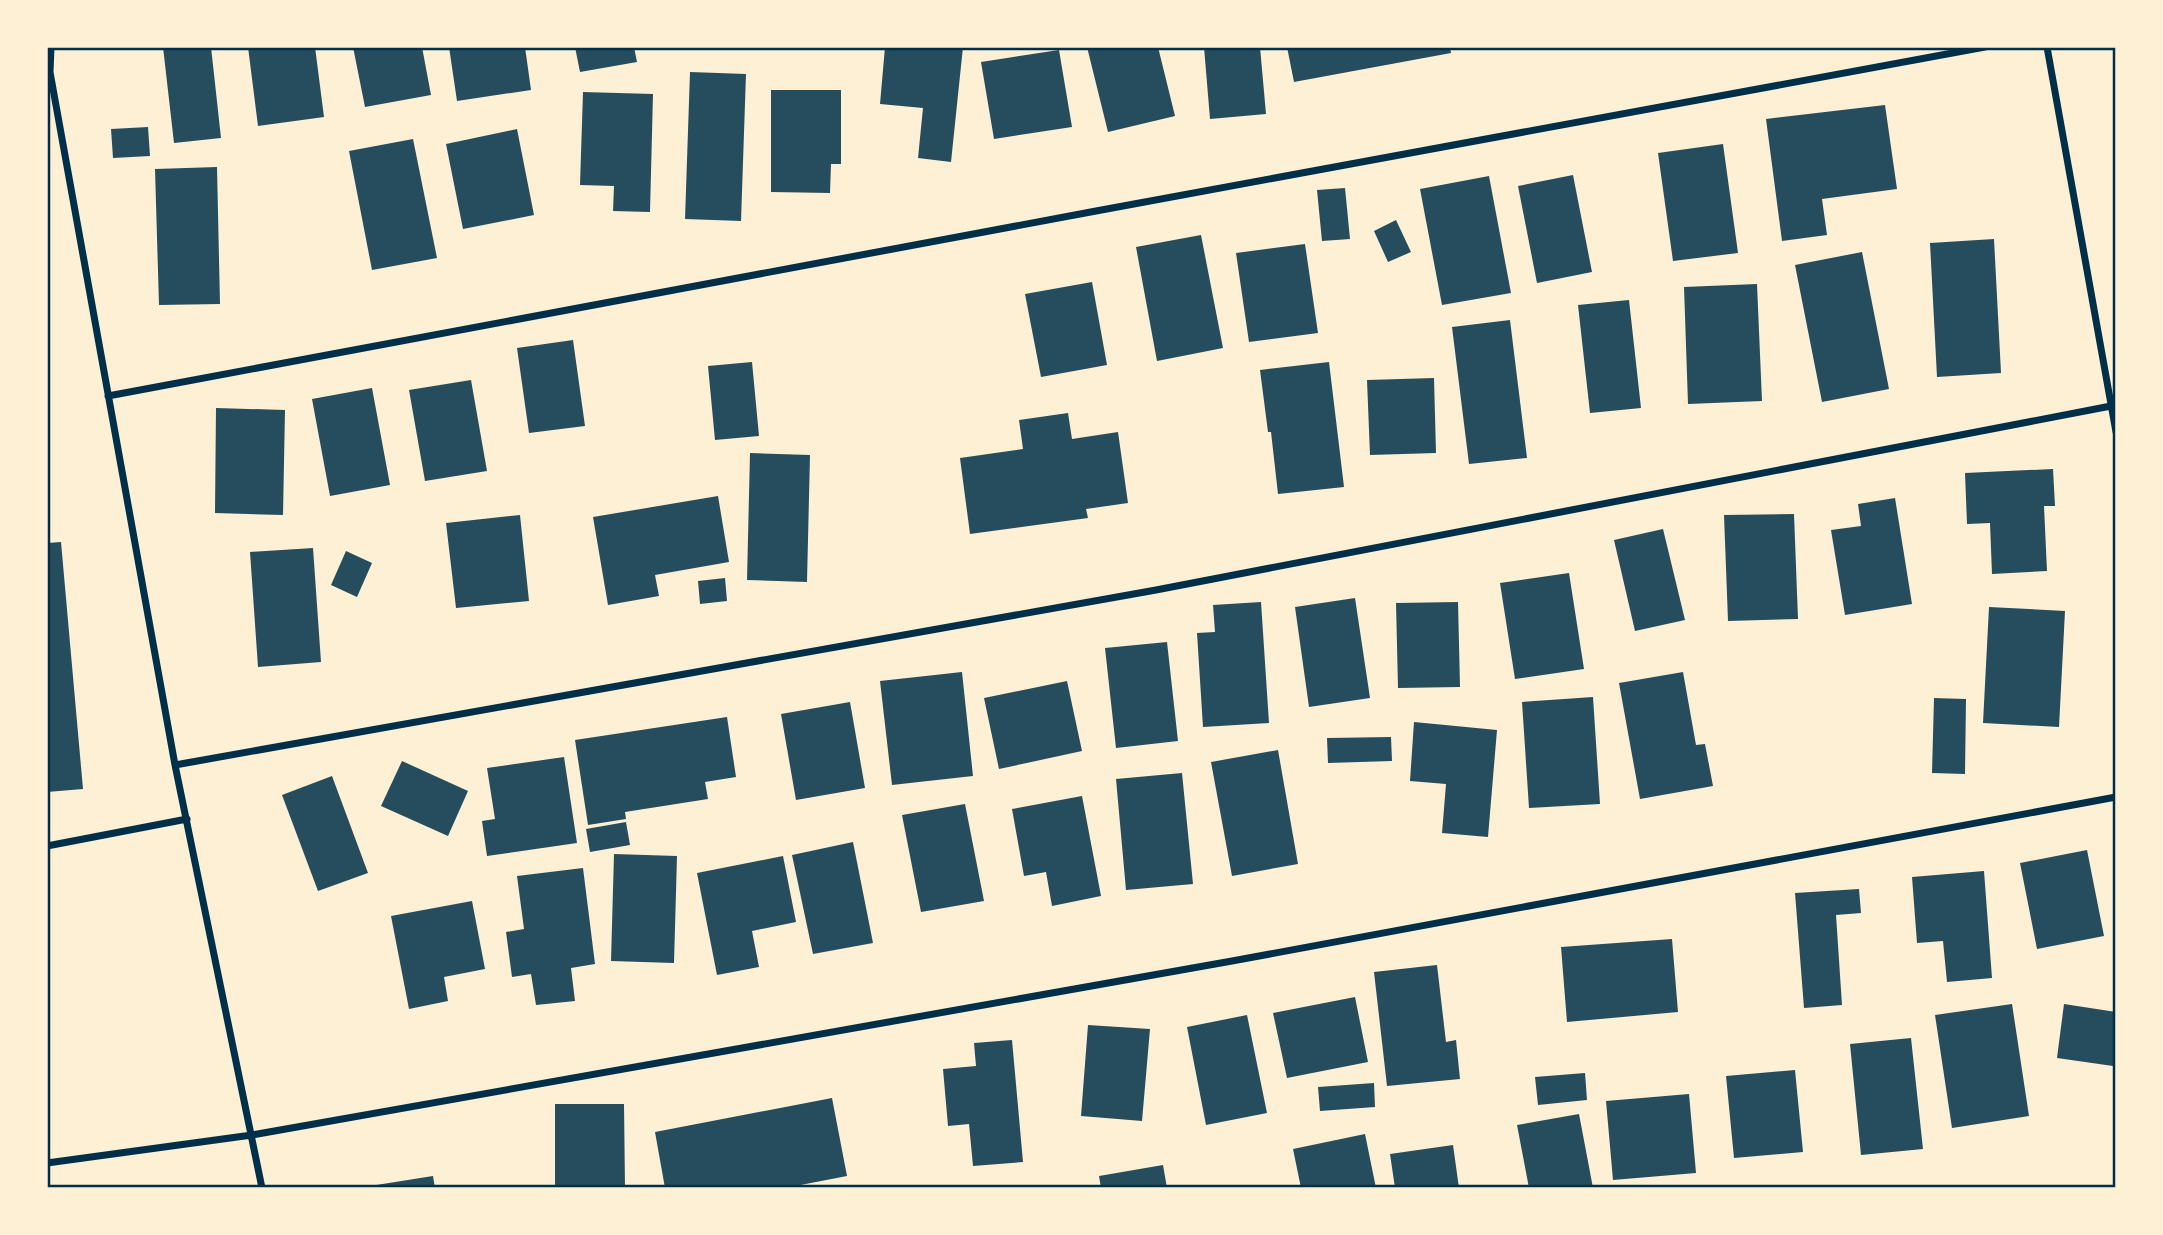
<svg xmlns="http://www.w3.org/2000/svg" width="2163" height="1235" font-family="Barlow,sans-serif">
	<rect width="100%" height="100%" fill="#fdf0d5"/>
	<path fill="#264d5e" d="M163,47H211L221,138L174,143Z
		M248,47H315L324,117L258,126Z
		M353,47H422L431,95L365,107Z
		M449,47H525L531,90L457,101Z
		M575,47H634L637,62L580,72Z
		M885,47H963L951,162L918,158L923,108L880,104Z
		M1087,47H1158L1175,116L1108,132Z
		M1204,47H1260L1266,114L1210,119Z
		M1287,47H1450L1451,53L1294,82Z
		M1059,50L1072,127L994,139L981,62Z
		M690,72L746,74L741,221L685,219Z
		M771,90H841V164H831L830,193L771,192Z
		M583,92L653,94L650,212L613,211L614,186L580,185Z
		M1885,105L1897,189L1822,199L1827,235L1782,241L1766,119Z
		M148,127L150,156L113,158L111,129Z
		M517,129L534,215L463,229L446,144Z
		M413,139L437,258L372,270L349,151Z
		M1723,144L1738,253L1673,261L1658,153Z
		M217,167L220,304L159,305L155,169Z
		M1573,175L1592,272L1537,283L1518,186Z
		M1489,176L1511,293L1442,305L1420,189Z
		M1345,188L1350,239L1322,241L1317,190Z
		M1396,220L1411,252L1388,262L1374,231Z
		M1201,235L1223,348L1157,361L1136,247Z
		M1994,239L2001,373L1937,377L1930,243Z
		M1305,244L1318,333L1249,342L1236,253Z
		M1862,252L1889,389L1822,402L1795,265Z
		M1092,282L1107,365L1041,377L1025,294Z
		M1757,284L1762,401L1688,404L1684,287Z
		M1629,300L1641,408L1590,413L1578,305Z
		M1510,320L1527,458L1469,464L1452,327Z
		M573,340L585,426L529,433L517,348Z
		M752,362L759,436L715,440L708,366Z
		M1329,362L1344,487L1278,494L1271,432H1268L1260,370Z
		M1434,378L1436,453L1370,455L1367,380Z
		M471,380L487,471L425,481L409,390Z
		M372,388L390,485L330,496L312,399Z
		M216,408L285,410L283,515L215,513Z
		M1068,413L1072,439L1118,432L1128,503L1086,509L1088,518L970,534L960,458L1023,449L1019,420Z
		M750,453L810,455L807,582L747,580Z
		M2053,469L2055,506H2044L2047,571L1992,574L1990,523L1967,524L1965,473Z
		M718,496L729,562L655,575L659,596L608,605L593,517Z
		M1895,498L1912,604L1845,615L1831,530L1861,526L1858,504Z
		M1794,514L1798,619L1728,621L1724,515Z
		M520,515L529,601L456,608L446,523Z
		M1663,529L1685,620L1635,631L1614,540Z
		M61,542L83,789L47,792V543Z
		M313,548L321,662L258,667L250,552Z
		M346,551L372,563L357,597L331,585Z
		M1569,573L1584,669L1515,679L1500,583Z
		M725,578L727,601L700,604L698,581Z
		M1355,598L1370,698L1309,707L1295,607Z
		M1261,602L1269,723L1203,727L1197,633L1215,632L1213,605Z
		M1458,602L1460,687L1398,688L1396,603Z
		M1989,607L2065,611L2059,727L1983,723Z
		M1167,642L1178,741L1116,748L1105,648Z
		M962,672L973,776L892,785L880,681Z
		M1683,672L1696,745L1705,744L1713,786L1640,799L1619,683Z
		M1067,681L1082,751L999,769L984,698Z
		M1593,697L1600,804L1529,808L1522,702Z
		M1934,698L1966,699L1965,774L1932,773Z
		M850,702L865,788L796,800L781,714Z
		M727,717L736,777L705,782L708,799L625,812L626,819L588,825L575,740Z
		M1414,722L1497,730L1488,837L1442,833L1446,784L1410,781Z
		M1391,737L1392,761L1328,763L1327,738Z
		M1278,750L1298,864L1232,876L1211,762Z
		M564,757L577,843L487,856L482,821L495,819L487,768Z
		M402,761L468,791L448,836L381,806Z
		M1182,773L1193,884L1126,890L1116,779Z
		M332,776L368,873L318,891L282,795Z
		M1082,796L1101,896L1052,906L1046,872L1024,876L1012,809Z
		M965,804L984,901L921,912L902,815Z
		M626,822L630,845L590,852L586,829Z
		M853,842L873,943L813,954L792,855Z
		M2087,850L2104,936L2037,949L2020,863Z
		M614,854L677,856L674,963L611,961Z
		M783,856L796,922L752,931L759,967L717,975L697,873Z
		M583,868L595,964L571,968L575,1001L536,1005L531,974L512,977L506,932L524,929L517,876Z
		M1984,871L1992,978L1947,982L1943,941L1917,943L1912,877Z
		M1859,889L1861,913L1836,915L1842,1005L1804,1008L1795,893Z
		M472,901L485,969L444,977L448,1001L409,1009L391,916Z
		M1672,939L1678,1012L1567,1022L1561,947Z
		M1437,965L1446,1042L1456,1040L1460,1079L1387,1086L1374,972Z
		M1355,997L1368,1062L1287,1078L1273,1013Z
		M2012,1004L2029,1116L1952,1128L1935,1015Z
		M2064,1004L2116,1012L2113,1066L2057,1058Z
		M1247,1015L1267,1113L1206,1125L1187,1027Z
		M1088,1025L1150,1029L1142,1121L1081,1116Z
		M1911,1038L1923,1149L1861,1155L1850,1044Z
		M1012,1040L1023,1162L973,1166L969,1124L948,1126L943,1069L976,1066L974,1043Z
		M1795,1070L1803,1152L1734,1158L1726,1076Z
		M1585,1073L1587,1100L1538,1105L1535,1077Z
		M1374,1083L1375,1107L1320,1111L1318,1087Z
		M1689,1094L1696,1173L1613,1180L1606,1101Z
		M832,1098L847,1176L785,1188H665L655,1132Z
		M555,1104H624L625,1188H555Z
		M1579,1114L1593,1188H1529L1517,1125Z
		M1365,1134L1376,1188H1301L1293,1149Z
		M1453,1145L1459,1188H1395L1390,1154Z
		M1163,1165L1167,1188H1101L1099,1176Z
		M433,1176L435,1188H370V1186Z"/>
	<g fill="none" stroke-linecap="round" stroke-linejoin="round">
		<path stroke="#003049" stroke-width="7" d="M51,47L50,72L175,765L262,1188
			M2047,47L2116,432
			M108,396L1096,211L1985,47
			M175,765L1156,590L2111,406
			M47,846L187,819
			M47,1163L252,1135L1232,961L2116,797"/>
	</g>
	<rect width="2163" height="1235" fill="none" stroke="#fdf0d5" stroke-width="98"/>
	<rect x="49" y="49" width="2065" height="1137" fill="none" stroke="#003049" stroke-width="2.5"/>
</svg>
